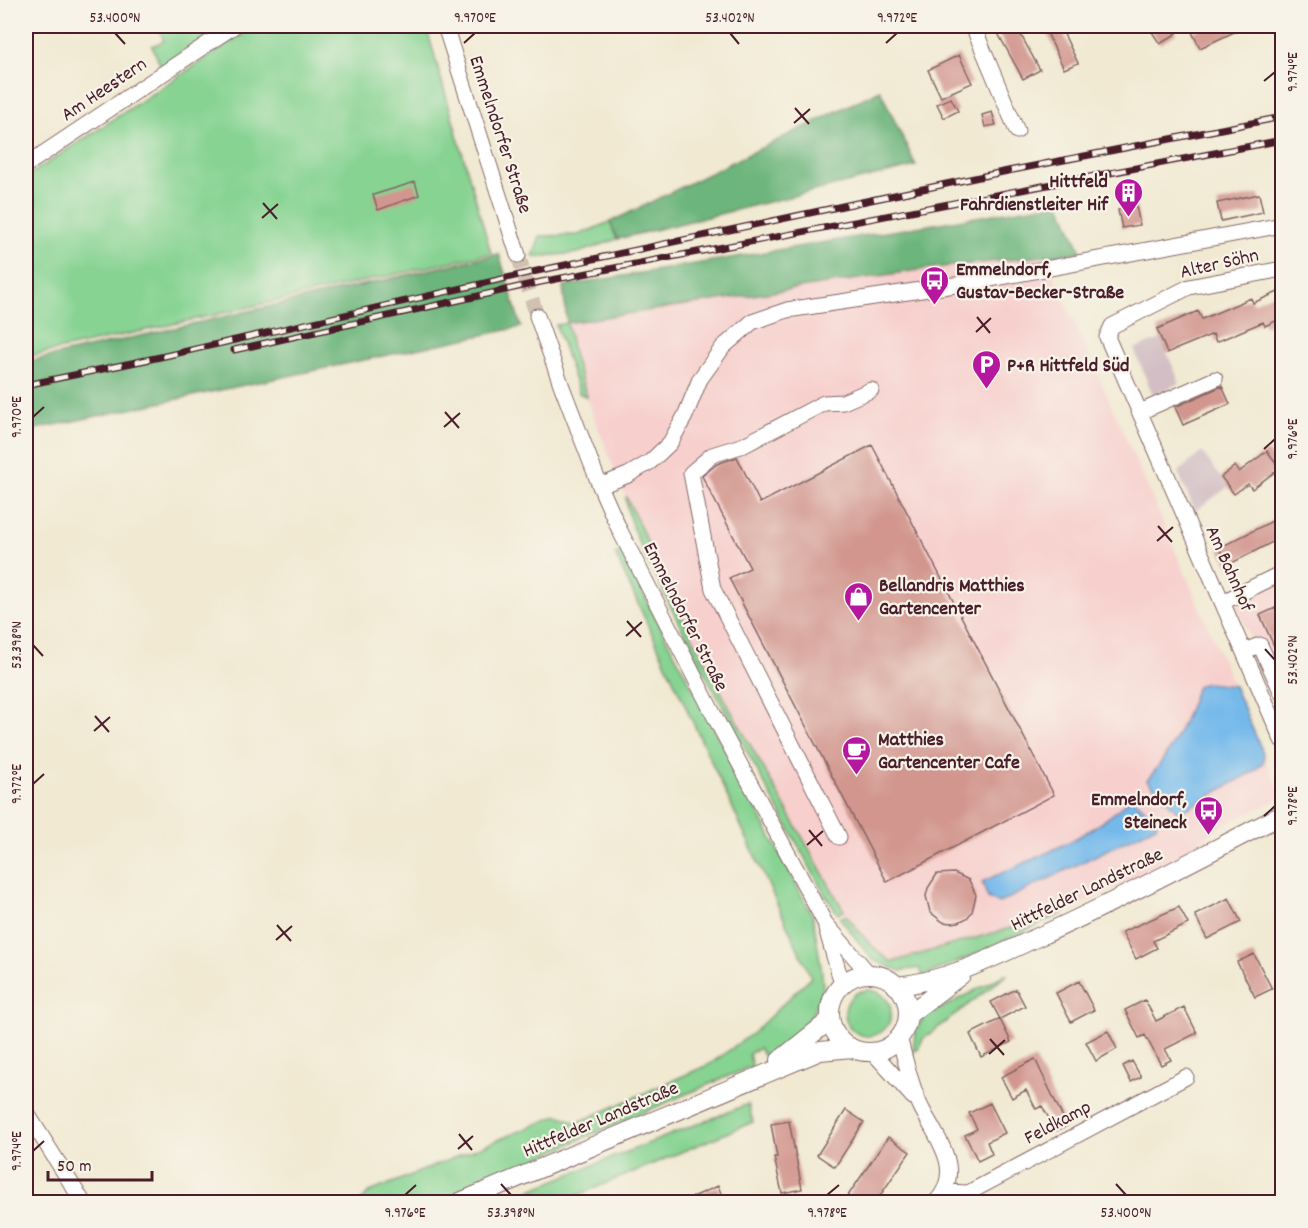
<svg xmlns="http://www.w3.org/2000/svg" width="1308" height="1228" font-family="Dekko,sans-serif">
	<rect width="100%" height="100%" fill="#f7f3e8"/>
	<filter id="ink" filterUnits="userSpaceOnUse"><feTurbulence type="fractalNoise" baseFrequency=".0167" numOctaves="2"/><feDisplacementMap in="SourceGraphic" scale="12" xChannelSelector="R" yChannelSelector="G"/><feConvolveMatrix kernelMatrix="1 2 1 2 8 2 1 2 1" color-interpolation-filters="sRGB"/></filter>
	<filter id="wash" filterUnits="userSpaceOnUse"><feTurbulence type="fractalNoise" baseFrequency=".008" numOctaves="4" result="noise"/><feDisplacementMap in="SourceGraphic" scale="24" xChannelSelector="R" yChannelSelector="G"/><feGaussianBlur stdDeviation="1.35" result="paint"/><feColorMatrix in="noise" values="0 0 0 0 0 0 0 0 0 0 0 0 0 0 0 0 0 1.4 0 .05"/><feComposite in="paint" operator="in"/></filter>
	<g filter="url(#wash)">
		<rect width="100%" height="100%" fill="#f1e9d2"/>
		<path fill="#f7d0ce" d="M1044,255L1142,474L1282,797L1217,829L1180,855L1063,913L892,962L881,955L864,938L846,915L730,709L679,611L620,484L585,394L567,323L932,268Z
			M1282,574V714L1233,597Z"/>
		<path fill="#d2bec4" d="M1161,339L1180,383L1153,395L1134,349Z
			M1202,452L1228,487L1195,511L1178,472Z"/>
		<path fill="#86d392" stroke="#68795e" stroke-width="1.5" d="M158,26H225L161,67L152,46L164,41Z
			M255,26H426L491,253L26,357V177Z
			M610,222L617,239L578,253L533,257L540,236L578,235Z
			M567,323L574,357L587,397L579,393L556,325Z
			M626,496L679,611L730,709L844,911L838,914L824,893C770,792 712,692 662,589C650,563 626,525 626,496Z
			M621,552L813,917L822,973L823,990L807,1024L808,1030L778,1051L764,1057L759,1048L749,1054L752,1066L583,1138L441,1202H360L370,1192L559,1115L577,1123L710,1064L753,1033L811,977L615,554Z
			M1063,913L964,959L923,976L919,968L900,971L873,960L840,918L846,915C860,933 873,950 892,962Z
			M1006,974L1007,975L923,1039L918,1049L913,1052C914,1037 915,1027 925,1017Z
			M845 1013a23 23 0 1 1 46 0a23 23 0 1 1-46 0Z
			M748,1104L753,1122L564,1201L551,1198L553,1202H500Z"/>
		<path fill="#6cb57c" stroke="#5b6a54" stroke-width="1.5" d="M880,90L916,166L617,239L610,222Z
			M1060,203L1081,252L932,268L567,323L563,286Z
			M499,254L521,327L26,431V362Z"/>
		<path fill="#75b9eb" stroke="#606c8b" stroke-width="1.5" d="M1206,683L1234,686L1264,755L1263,763L1253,772L1179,813L1147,780C1171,754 1186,720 1197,686Z
			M1132,797L1157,821L1156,826L999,903L988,898L982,882C1033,858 1092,838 1132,797Z"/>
		<g id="blocks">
			<path fill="#d2968e" d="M994,26H1016L1040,70L1023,79Z
				M1044,26H1060L1078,63L1064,69Z
				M1148,26H1172L1177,33L1160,44Z
				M1205,26H1247L1200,48L1192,32Z
				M959,55L972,83L941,97L928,70Z
				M951,98L958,111L944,118L937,104Z
				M992,112L996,125L985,127L982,115Z
				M415,182L419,195L378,210L373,195Z
				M1259,194L1263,212L1221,221L1217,203Z
				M1136,206L1140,225L1122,228L1118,210Z
				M1278,292L1280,296L1282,295V318L1265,326L1263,322L1216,342L1213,334L1167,353L1157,329L1198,311L1202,319L1251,298L1253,303Z
				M1222,386L1230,404L1183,425L1175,407Z
				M872,445L1054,795L887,882L729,578L750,568L702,476L717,464L737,457L760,503Z
				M1267,451L1280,468L1252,489L1248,484L1234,494L1221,477L1235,466L1239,472Z
				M1282,516V537L1228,565L1219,548Z
				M1282,605V664L1260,615Z
				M954,873L969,880L976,895L972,912L967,918L959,922L951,923L943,922L930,912L926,896L928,888L937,874Z
				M1229,898L1241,922L1207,939L1195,915Z
				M1179,907L1188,924L1153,941L1157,948L1136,959L1122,932Z
				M1254,954L1272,989L1255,997L1237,962Z
				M1079,981L1094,1010L1071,1022L1056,993Z
				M1016,989L1025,1006L1000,1019L991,1002Z
				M1145,1000L1156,1021L1184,1007L1197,1033L1165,1049L1171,1060L1161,1065L1145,1035L1139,1038L1125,1010Z
				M1000,1019L1011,1042L981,1057L970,1034Z
				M1108,1031L1117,1049L1096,1061L1086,1042Z
				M1035,1059L1067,1126L1056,1131L1042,1106L1036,1109L1026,1090L1012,1098L1001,1077Z
				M1132,1061L1141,1077L1131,1082L1123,1066Z
				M990,1103L1005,1133L987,1142L992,1154L978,1161L965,1135L977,1129L969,1113Z
				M846,1110L864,1122L835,1167L817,1155Z
				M789,1121L802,1189L782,1193L774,1157H777L771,1124Z
				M888,1137L910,1152L875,1203H843Z
				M718,1186L725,1203H679Z"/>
		</g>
	</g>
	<g filter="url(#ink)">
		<use href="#blocks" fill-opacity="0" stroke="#846665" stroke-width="1.5"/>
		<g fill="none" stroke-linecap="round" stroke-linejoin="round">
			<path stroke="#d0c1b1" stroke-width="15" stroke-dasharray="15 8" stroke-linecap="butt" d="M518,255L537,316"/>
			<defs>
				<path id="minor" d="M445,26L518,255
					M973,26L1017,131
					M1281,26L1282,31
					M26,165L234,26
					M1282,269L1189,287L1112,326L1107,337L1282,740
					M537,316L562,387L600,486L620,531L721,729L825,923L869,974
					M1140,412L1215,379
					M600,486L628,475L650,462L670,443L685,416L700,379L723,347L752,322L787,310L975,282L1282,225
					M1223,602L1282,573
					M1244,651L1260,645L1282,693
					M839,837L713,589L691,473L712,455L744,445L824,403L843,402L871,390
					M826,928L842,984
					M899,1037C905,1059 910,1083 920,1105C935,1137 966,1169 936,1202
					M872,1051L913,1097
					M26,1112L83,1202
					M945,1192L968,1193L1186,1077"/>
				<path id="major" d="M830 1013a39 39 0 1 1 78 0a39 39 0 1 1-78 0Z
					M896,986C947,981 992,958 1038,937C1121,900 1201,856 1282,815
					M908,1015L961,975
					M780,1060L830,1020
					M460,1202L820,1051L852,1048"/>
			</defs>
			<use href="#minor" stroke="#846665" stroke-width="17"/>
			<use href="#major" stroke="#846665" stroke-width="20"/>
			<use href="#minor" stroke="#fff" stroke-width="15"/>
			<use href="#major" stroke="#fff" stroke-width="18"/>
			<defs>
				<path id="rail" d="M234,350L541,282L1282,140
					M26,385L165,356L537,271L998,173L1282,117"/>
			</defs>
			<use href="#rail" stroke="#4a1f2b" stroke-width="7"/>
			<use href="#rail" stroke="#f7f3e8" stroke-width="4.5" stroke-dasharray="14" stroke-linecap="butt"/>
		</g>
	</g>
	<path fill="none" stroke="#4a1f2b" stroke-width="2" d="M115,33L125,44M730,33L739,44M464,43L475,33M886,43L897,33M1264,81L1275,72M795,108L809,124M794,123L810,109M263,203L277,219M262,218L278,204M977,317L990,333M976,332L991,318M445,412L459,428M33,417L44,407M444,427L460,413M1264,449L1275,439M1158,526L1172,542M1157,541L1173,527M627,621L641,637M626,636L642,622M33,645L43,656M1265,649L1275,660M95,716L109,732M94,731L110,717M33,784L44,774M1264,816L1275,806M809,830L822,846M807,845L823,831M277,925L291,941M276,940L292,926M990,1039L1004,1055M989,1054L1005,1040M459,1134L472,1150M458,1149L473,1136M33,1151L44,1141M501,1184L511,1195M1116,1184L1126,1195M405,1195L416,1185M827,1195L839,1185"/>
	<defs>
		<symbol id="building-pin" viewBox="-11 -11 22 30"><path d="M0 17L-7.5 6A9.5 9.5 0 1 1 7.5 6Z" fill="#b5179e" stroke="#f7f3e8"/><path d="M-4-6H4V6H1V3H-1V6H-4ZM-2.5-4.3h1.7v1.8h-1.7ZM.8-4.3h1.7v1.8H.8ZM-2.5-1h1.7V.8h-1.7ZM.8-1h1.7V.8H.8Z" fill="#fff"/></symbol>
		<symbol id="bus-pin" viewBox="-11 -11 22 30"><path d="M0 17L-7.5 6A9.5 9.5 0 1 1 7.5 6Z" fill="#b5179e" stroke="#f7f3e8"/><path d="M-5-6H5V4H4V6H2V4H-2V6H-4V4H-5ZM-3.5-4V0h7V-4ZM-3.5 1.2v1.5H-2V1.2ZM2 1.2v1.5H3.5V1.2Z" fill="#fff"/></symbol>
		<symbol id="parking-pin" viewBox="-11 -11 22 30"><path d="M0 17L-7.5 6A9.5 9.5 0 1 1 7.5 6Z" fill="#b5179e" stroke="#f7f3e8"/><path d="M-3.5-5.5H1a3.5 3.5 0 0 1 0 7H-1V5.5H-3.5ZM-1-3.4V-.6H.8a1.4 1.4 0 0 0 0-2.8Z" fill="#fff"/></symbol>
		<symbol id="shop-pin" viewBox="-11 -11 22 30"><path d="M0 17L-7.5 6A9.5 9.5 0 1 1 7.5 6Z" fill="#b5179e" stroke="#f7f3e8"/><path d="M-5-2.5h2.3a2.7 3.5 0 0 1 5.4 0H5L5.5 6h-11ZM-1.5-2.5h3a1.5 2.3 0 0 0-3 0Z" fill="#fff"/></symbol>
		<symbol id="cafe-pin" viewBox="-11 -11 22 30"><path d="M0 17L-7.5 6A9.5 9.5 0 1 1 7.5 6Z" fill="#b5179e" stroke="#f7f3e8"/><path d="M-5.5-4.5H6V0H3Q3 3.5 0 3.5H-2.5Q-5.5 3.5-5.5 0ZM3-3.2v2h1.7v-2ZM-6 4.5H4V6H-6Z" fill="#fff"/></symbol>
	</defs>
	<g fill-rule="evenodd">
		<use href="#building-pin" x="1112" y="176" width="33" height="45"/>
		<use href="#bus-pin" x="918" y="264" width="33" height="45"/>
		<use href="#parking-pin" x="970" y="348" width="33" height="45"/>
		<use href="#shop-pin" x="842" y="580" width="33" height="45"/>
		<use href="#cafe-pin" x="840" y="734" width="33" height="45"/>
		<use href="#bus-pin" x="1192" y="794" width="33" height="45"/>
	</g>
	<g text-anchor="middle" stroke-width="4.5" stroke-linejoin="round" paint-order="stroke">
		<g font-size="20" fill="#4a1f2b" stroke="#f7f3e8">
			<text transform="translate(103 88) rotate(-34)" y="7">Am Heestern</text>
			<text transform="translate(502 134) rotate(72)" y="7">Emmelndorfer Straße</text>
			<text transform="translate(1219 262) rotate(-13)" y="7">Alter Söhn</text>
			<text transform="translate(1231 568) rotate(66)" y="7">Am Bahnhof</text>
			<text transform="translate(687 616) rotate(63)" y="7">Emmelndorfer Straße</text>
			<text transform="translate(1086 888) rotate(-26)" y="7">Hittfelder Landstraße</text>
			<text transform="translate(600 1118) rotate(-23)" y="7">Hittfelder Landstraße</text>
			<text transform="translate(1057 1121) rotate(-28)" y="7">Feldkamp</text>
		</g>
		<g font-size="20" font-weight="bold" fill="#4a1f2b" stroke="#f7f3e8" text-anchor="start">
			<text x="1108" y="187" text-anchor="end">Hittfeld<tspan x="1108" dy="23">Fahrdienstleiter Hif</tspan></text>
			<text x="956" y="275">Emmelndorf,<tspan x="956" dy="23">Gustav-Becker-Straße</tspan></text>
			<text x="1007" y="371">P+R Hittfeld Süd</text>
			<text x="879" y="591">Bellandris Matthies<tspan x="879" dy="23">Gartencenter</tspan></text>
			<text x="878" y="745">Matthies<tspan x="878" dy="23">Gartencenter Cafe</tspan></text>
			<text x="1187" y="805" text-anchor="end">Emmelndorf,<tspan x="1187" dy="23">Steineck</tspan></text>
		</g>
	</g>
	<rect width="1308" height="1228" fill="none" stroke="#f7f3e8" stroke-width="66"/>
	<path d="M48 1171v9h104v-9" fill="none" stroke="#4a1f2b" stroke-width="3"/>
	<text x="57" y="1171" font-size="18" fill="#4a1f2b" stroke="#f7f3e8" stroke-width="4.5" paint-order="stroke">50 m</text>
	<rect x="33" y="33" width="1242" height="1162" fill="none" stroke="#4a1f2b" stroke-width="2"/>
	<g font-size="15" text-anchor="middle" fill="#4a1f2b">
		<text x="115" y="22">53.400°N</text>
		<text x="475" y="22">9.970°E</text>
		<text x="730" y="22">53.402°N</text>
		<text x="897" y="22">9.972°E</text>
		<text transform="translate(1292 72) rotate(-90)" y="5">9.974°E</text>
		<text transform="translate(16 417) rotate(-90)" y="5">9.970°E</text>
		<text transform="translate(1292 439) rotate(-90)" y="5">9.976°E</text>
		<text transform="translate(16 645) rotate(-90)" y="5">53.398°N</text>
		<text transform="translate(1292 660) rotate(-90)" y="5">53.402°N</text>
		<text transform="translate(16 784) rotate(-90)" y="5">9.972°E</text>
		<text transform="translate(1292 806) rotate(-90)" y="5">9.978°E</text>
		<text transform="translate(16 1151) rotate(-90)" y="5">9.974°E</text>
		<text x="405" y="1217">9.976°E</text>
		<text x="511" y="1217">53.398°N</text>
		<text x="827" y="1217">9.978°E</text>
		<text x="1126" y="1217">53.400°N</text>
	</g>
</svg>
